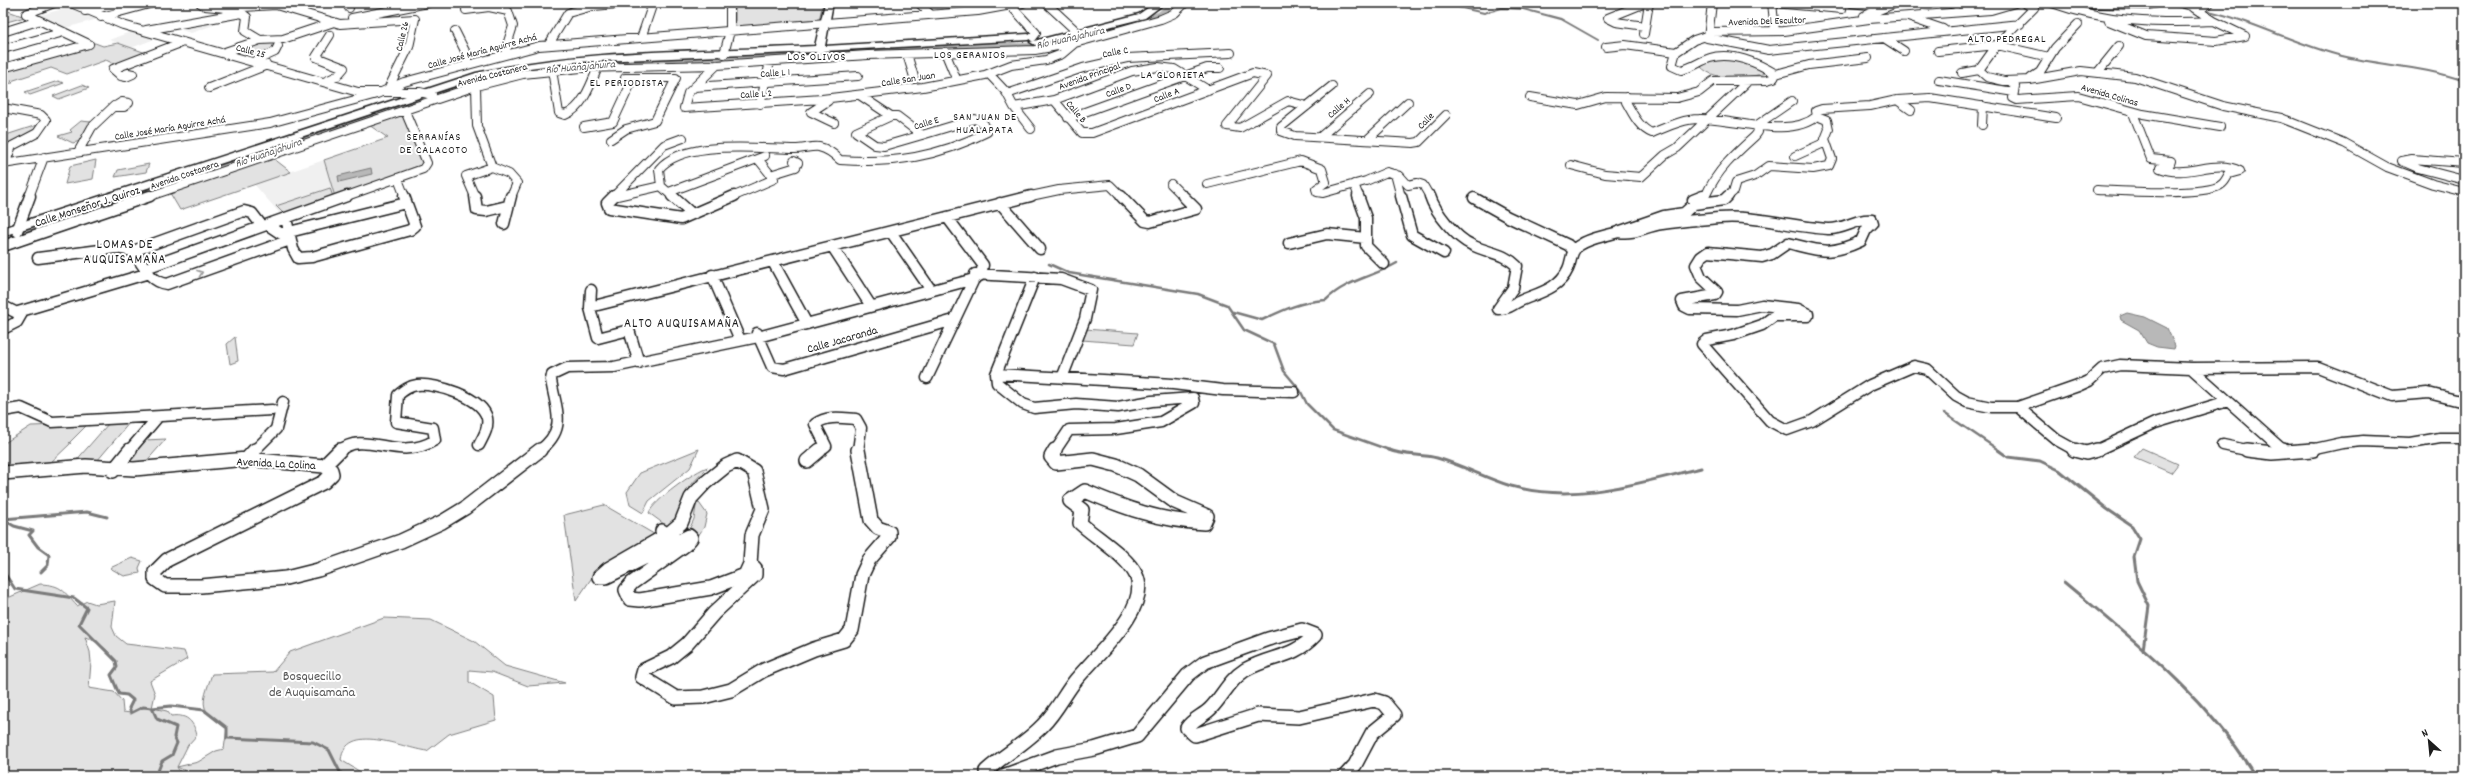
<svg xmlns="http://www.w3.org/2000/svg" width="2467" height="779" font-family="Dekko,sans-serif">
	<rect width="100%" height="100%" fill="#fff"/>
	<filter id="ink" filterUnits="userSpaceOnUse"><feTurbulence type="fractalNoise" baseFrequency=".025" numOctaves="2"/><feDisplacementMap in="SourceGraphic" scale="8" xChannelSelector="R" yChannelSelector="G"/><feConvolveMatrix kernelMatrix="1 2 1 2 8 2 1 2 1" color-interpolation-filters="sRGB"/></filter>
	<g filter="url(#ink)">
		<path fill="#f0f0f0" d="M71,7L98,19L65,28L40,15Z
			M219,17L228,20L191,33L181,30Z
			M135,30L160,37L131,48L109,40Z
			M324,160L335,197L282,216L254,184Z"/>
		<path fill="#e2e2e2" stroke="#7f7f7f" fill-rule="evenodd" d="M735,3H823L819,20L735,27Z
			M8,11L25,17L3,23V13Z
			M278,42L274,49L255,60L227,51L253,43Z
			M95,43L103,46L118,43L146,53L116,65L106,60L67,74L51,68L11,81L13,83L3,84V69Z
			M1731,55L1767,73C1747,78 1710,83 1698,63Z
			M58,81L64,83L30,95L25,92Z
			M82,85L89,88L59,99L53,96Z
			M402,114H405L423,163L422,166L335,197L324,160L388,138L369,125Z
			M81,121L91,122L80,141L73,143L58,136L72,132L70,130Z
			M37,125L33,131L3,146V136Z
			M273,158L291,172L180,210L170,193Z
			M96,160L93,179L65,184L70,166Z
			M149,164L146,172L115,177L118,170Z
			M330,188L333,197L284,214L276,206Z
			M1085,329L1138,333L1134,344L1082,340Z
			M235,337L238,361L230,364L227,344Z
			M130,422L97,461L74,463L109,423Z
			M88,424L69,443H71L47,466L3,468V444L31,426Z
			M166,439L144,464L128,462L145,440Z
			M2142,448L2178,464L2171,473L2134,457Z
			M699,449L690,468L649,501L643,513L630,505L627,492L640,473Z
			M708,467L687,489L678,519L668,527L649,513C652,502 696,470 708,467Z
			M697,500L707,514L704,527L698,536L688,532L694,519Z
			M604,505L659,537L595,573L576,601L564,515Z
			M132,558L142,561L139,568L140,573L124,576L110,568Z
			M40,584C63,585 63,591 77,606L87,601L96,604L115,601L112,627L116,636L126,644L184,651L187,659L150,681L155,694L152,708L167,711L171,716C186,714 193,720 197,735L188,745L177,767L198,762L216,751L224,749L227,728C198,709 201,706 212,674L273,672L290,652L384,618L431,620L474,641L505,666L565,683L528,686L492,672L469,670V682L494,697L496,720L449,734L427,751C402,748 346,721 341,760L367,776H196L177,767L182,776H3V600ZM85,637C97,641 115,653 117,667L111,675L119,694L127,695L133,700L129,708L131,713L123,712L122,701L114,692L89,688L91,662L90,652Z"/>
		<path fill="#b8b8b8" stroke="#7a7a7a" d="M371,168L372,174L339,182L338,176Z
			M2127,313L2145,317L2167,328L2175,346L2174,349L2157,347L2147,343L2139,330L2121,320L2120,316Z"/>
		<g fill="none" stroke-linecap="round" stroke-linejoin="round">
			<path stroke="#7a7a7a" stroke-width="2" d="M1441,3L1484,13L1502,8L1523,9L1561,19L1598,40
				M2160,4L2183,7
				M2204,10C2252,20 2294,44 2342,56C2384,66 2423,66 2464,81"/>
			<path stroke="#7a7a7a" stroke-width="2.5" d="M1049,264L1069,273L1198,294L1227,305L1244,330L1274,344L1284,371L1300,390L1307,404L1333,430L1392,451
				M1233,312L1262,320C1283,310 1302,301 1326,300C1346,280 1373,277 1397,263
				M1944,413L2000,451"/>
			<path stroke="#7a7a7a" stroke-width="3" d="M1389,450C1405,456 1421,454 1437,458C1462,465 1485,478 1511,486C1576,504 1638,483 1701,468
				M1998,450L2008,457L2040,461L2059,470L2107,509L2132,526L2140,539L2134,557L2137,581L2149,606L2143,650
				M3,519L87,512L107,517
				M4,520L14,526L33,531L29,535L38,547L49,555L48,565L41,572
				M3,571L15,589L74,598L87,608L79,624L116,661L117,667L111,675L119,694L127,695L133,700L129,708L131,713L143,707L152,708L157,719L176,727L174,737L177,743L172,755L162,761L156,776
				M2064,582C2136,642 2205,695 2255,776
				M152,708L171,706L204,710L227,728V738L313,742L329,750L342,776"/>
			<path fill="#b8b8b8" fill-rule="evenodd" d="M1169,3H1179L1164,16L1031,49H941L741,61L586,67L529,72L481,83L138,199H130L128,197L130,195L474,79L529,66L586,61L741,55L941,43H1031L1148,15L1158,12Z
				M86,209L92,213L90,215L3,242V234Z"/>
			<defs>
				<path id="minor-far2" d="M54,3L26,14L89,44
					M71,3L123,25L358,92H420L432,95
					M200,3L205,6L225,8L276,5L340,24L415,19L409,47L388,89
					M349,3V8
					M572,3L593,6L630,3
					M919,3L931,15
					M1046,3L1075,30
					M1645,3L1608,18L1616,22L1645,26
					M1772,3L1842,9
					M1772,3L1775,31
					M1851,3L1884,7
					M1950,3L1956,5
					M2052,3C2105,22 2158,24 2214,21L2194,8H2202L2210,3
					M2061,3L2147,5L2158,3
					M2181,3L2195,7
					M1011,6L1036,33L1033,37
					M466,10L489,7L508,11L513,26L506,48L507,54
					M85,11L122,3
					M1864,16L1896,3
					M101,17L153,3
					M1908,17L1943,29
					M352,18L428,3
					M2109,21L2146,36L2216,41L2245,36
					M2214,21L2245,36
					M146,30L242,13L247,17L245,31L260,40
					M455,31L467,55V65
					M3,32L38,21
					M1710,32L1784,31L1869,19L1991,10L2015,3
					M1644,34L1649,3
					M1709,35L1694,40L1676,52L1672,66L1681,70C1692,68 1700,61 1710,58C1731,51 1758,63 1776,74
					M641,38L653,3
					M1707,38L1769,50L2020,24
					M1708,38L1712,3
					M1884,38L1904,51
					M549,44L568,13L593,6
					M1606,47L1625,45L1676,52
					M3,49L64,32
					M1938,51L1997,45L2049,57
					M945,52L955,76
					M222,53L260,40L283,39L334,22
					M724,54L730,31V3
					M907,54L914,77
					M255,61L275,52L278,46
					M717,65L688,93L684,108L822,99L923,87L985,75L1011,65L1046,60L1062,54L1075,43
					M3,68L89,44
					M552,70L559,113L565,115C583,108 591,84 598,67
					M1979,70L1987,77L2004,81L2030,80L2081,71L2135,77L2223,106L2281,118L2344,143L2387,167L2433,184L2464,192
					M1979,70L1997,45L2034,8L2024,3
					M2098,72L2119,46
					M128,73L133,74L126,77L121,76Z
					M1962,73L1979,70
					M989,74L1006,92L1014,107L1054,100L1132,71L1158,67L1174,69L1208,90
					M121,76L113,69L183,42
					M2031,78L2040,72L2055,48L2078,24
					M1939,80L2014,92
					M324,82L337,76L344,68L316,57L330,35
					M2011,82L2015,86L2013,98L2017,100L2078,96L2143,114L2220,127
					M476,86L477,126L492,167L509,174L517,183L511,197
					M1332,86L1281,127V131L1295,136L1413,143L1419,142L1446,115
					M3,87V91
					M694,87L858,76
					M209,88L267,65
					M1007,94L1083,68L1127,58L1231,53
					M861,96L891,116
					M1530,97L1578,105L1606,97L1677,98L1699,92L1713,81L1767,80L1774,78L1776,74L1809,65L1868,58
					M1627,97L1626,102C1633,114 1639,128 1652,133C1667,127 1683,119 1699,119C1733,118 1789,140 1817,116L1827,120L1829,129L1825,139L1832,159L1829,166L1813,169L1769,166L1755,176L1736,182L1733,192L1727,197
					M1054,100L1082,133H1092L1253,73L1267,76L1227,126
					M1897,100L1911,110
					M828,101L811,112L834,123
					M122,102L129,103L124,107H114Z
					M760,104L770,62
					M1014,107L1031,129
					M3,108L41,115L46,120L37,133L12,146L5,164
					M891,116H897L922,135L884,146L875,145L856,132Z
					M1817,116L1816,111L1822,109L1870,106L1897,100L1930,98L2056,118
					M1068,118L1207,68H1220
					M1982,125L1983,106
					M1227,126L1240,128L1288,101L1307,106
					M584,127L613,122L633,79
					M1320,137L1370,94
					M611,139L626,129L655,121L676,78H625
					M1367,140L1408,102
					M78,152L92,127L114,106
					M1795,156L1826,142
					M2464,163L2412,159L2402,161L2418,168L2464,180
					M3,164L270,123L377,94L404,82L539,46L978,11L1023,3
					M1571,165L1605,174L1641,177L1665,155L1677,148L1746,83
					M1395,174L1401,197
					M770,175L796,167L798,163L794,161
					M398,179L405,197
					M1171,184L1184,197
					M1207,184L1301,161L1322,169L1326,182L1316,189L1317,192L1323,193L1366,181L1387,172L1400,176L1408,185L1417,183L1423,185L1430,197
					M1354,184L1359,197
					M2097,190C2119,191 2209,197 2222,184C2225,182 2227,177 2229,174L2240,171C2214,158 2187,179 2160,168L2170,164L2171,161L2151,159L2133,113
					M669,192L765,156
					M617,196L661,186
					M29,197L44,157
					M147,197L476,86L523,74L581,68L717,65L868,55L1035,50L1075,43L1161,19L1175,13L1185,3
					M344,197L423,169L427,163L405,111
					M475,197L466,176L492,167
					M613,197L664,145L683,138
					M673,197L661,186L659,169C684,139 759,149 795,149C803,149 812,146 819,147C828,149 834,154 840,160C894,164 938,157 987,132L984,124L975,119L922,135
					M732,197L774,179L758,159
					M1026,197L1059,190L1110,185L1122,197
					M1700,197L1706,195C1717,170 1735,154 1755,136L1758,132L1757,125L1792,101"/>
				<path id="minor-far1" d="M475,196L477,210L486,211L507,206
					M614,196L607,203L609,208L681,219L734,196
					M672,196L692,214
					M1121,196L1145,221L1150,222L1196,209L1183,196
					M1358,196L1366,218V246L1384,264
					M1401,196L1412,235L1444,253
					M1430,196C1435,212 1456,238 1472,245C1488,253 1504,253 1517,266L1513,288L1498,309C1509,309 1511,305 1520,301C1538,293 1559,289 1568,269C1572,261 1570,250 1580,245C1590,238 1606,236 1618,232
					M1728,196L1724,200L1694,204L1684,213L1664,216L1618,232C1636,235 1645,226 1662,224C1681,221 1700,220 1719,218C1756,215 1792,227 1828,229C1844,230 1856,218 1872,220L1873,223L1866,230L1861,241C1829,256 1821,251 1788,243L1772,254L1762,257L1708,252L1701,257L1696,265L1701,277L1717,292L1715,295L1682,301L1684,306L1690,309L1737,310L1762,305L1798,309L1808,314V316H1774L1762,325L1733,335L1707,340L1702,344L1770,421L1787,430L1812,421L1870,385L1914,366L1927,369L1956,396L1967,402L1991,407H2018L2078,386L2089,381L2102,369L2120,365L2191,368L2318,367L2392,396L2428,393L2464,402
					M1474,198L1508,217L1568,245L1574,251
					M1693,200L1703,196
					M1000,203L1040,249
					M286,218L293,249L298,258L312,257L410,230L415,226L404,196
					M504,224L511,196
					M268,225L280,233H285L406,203
					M17,231L30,196
					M891,232L931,290
					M1289,243L1327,234L1366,238
					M3,246L150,196
					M832,246L871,306
					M133,251L244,211L252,213L262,226
					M38,258L116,248L133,251C142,264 150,282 167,284L290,240
					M773,262L807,324
					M146,268L347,196
					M975,274L1061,279L1091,290L1085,319L1062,378
					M712,275L740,340
					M1035,277L996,374L997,383L1023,404L1034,408L1076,404L1118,407L1152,401L1193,398L1194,403L1161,422L1116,429L1069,430L1055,451
					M591,290L590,308L598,338L629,330L639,363
					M3,306L21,315L17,322L3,329
					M590,307L1031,196
					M18,312L149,273
					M757,333L772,367L784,369L954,320
					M2191,368L2284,451
					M996,374L1173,384L1223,390L1294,392
					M927,378L974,279
					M2018,407L2057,440L2077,451
					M3,411L21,408L52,422L272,410
					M2223,445L2251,451
					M129,451L157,418
					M254,451L276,429L283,402
					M339,451C365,429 398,463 435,440L433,428L396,422L398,395C404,390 409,386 417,385C436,383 482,397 487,418C489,428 483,437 479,445
					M539,451C568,429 556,411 551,380L552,375L567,368L614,367L758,337L974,279L981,275L983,265L947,217
					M819,451L826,446L815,424C828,415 842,418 856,419L861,428L858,451
					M2095,451L2155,423L2228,401
					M2306,451L2342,443L2363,441L2411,443L2440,438H2464"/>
				<path id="minor" d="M2074,450L2086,453L2097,450
					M2247,450L2272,453L2313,450
					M2283,450L2285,452
					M807,461L820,450
					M244,462L255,450
					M324,466L340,450
					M113,471L130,450
					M3,473L86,466L134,469L247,459L324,466L331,470L332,474L324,482L167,560L155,572V579L165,586H201L286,578L318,570L401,541L442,522L465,508L540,450
					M662,531L667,535L608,569L599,577H606L689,536L691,538L685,545L632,583L626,590L630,599L640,600L711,588L745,575L750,564L755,568V575L714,613L687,644L671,657L644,670L642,677L676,698L703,697L731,690L764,670L814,649L844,640L852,630L862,575L869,560L889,537V532L878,528L871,520L858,450
					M667,535L681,523L691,498L705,483L726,466L737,461L754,471L763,509L752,535L750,564
					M987,776L986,771C1004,755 1026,743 1043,725C1056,712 1064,695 1075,681C1094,657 1152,608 1136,575C1127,556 1095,537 1080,523L1082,510L1070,501L1085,491C1124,508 1161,521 1204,523L1207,516L1175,502L1138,475L1116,465L1093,459L1056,463L1051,457L1055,450
					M1003,776L1057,756L1094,749L1137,736L1188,675L1205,662L1268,639L1302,630L1315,635C1293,659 1271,655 1245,670C1229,680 1223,696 1210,709C1203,716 1193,719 1187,728L1195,735L1258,715L1299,717L1374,700L1384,703L1394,715L1372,733L1355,765L1345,776"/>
				<path id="major" d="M825,3H833L825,46L1028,34L1033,37L1028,40L824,51L819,54L815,52L574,62L515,70L479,78L3,236V228L476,73C587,48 702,52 815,46Z
					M1155,3H1165L1145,18L1035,45L1030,42L1139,14Z"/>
			</defs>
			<use href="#minor-far2" stroke="#1c1c1c" stroke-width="10"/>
			<use href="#minor-far1" stroke="#1c1c1c" stroke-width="13"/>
			<use href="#minor" stroke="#1c1c1c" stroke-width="16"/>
			<use href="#major" stroke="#1c1c1c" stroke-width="3"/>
			<use href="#minor-far2" stroke="#fff" stroke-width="8"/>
			<use href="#minor-far1" stroke="#fff" stroke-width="10"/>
			<use href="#minor" stroke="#fff" stroke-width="13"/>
			<use href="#major" fill="#fff" fill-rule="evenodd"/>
		</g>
		<defs><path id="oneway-chevron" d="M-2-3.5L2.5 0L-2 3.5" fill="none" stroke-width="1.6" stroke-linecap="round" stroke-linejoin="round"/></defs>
		<use stroke="#999" href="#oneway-chevron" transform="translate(200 273) rotate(-20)"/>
	</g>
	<g text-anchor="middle" stroke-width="4" stroke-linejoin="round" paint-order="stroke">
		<g font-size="10" fill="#1c1c1c" stroke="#fff">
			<text transform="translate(1767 20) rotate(-2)" y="4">Avenida Del Escultor</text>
			<text transform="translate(401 36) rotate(-77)" y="4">Calle 26</text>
			<text transform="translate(251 50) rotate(15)" y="4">Calle 25</text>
			<text transform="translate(482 50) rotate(-15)" y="4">Calle José María Aguirre Achá</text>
			<text transform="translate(1115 51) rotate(-11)" y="4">Calle C</text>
			<text transform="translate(775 72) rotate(-4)" y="4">Calle L 1</text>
			<text transform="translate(492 74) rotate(-14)" y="4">Avenida Costanera</text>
			<text transform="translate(1089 75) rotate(-20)" y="4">Avenida Principal</text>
			<text transform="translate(908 78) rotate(-9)" y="4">Calle San Juan</text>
			<text transform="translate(1118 89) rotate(-20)" y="4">Calle D</text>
			<text transform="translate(756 93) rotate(-4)" y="4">Calle L 2</text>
			<text transform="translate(1166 94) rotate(-21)" y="4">Calle A</text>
			<text transform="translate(2110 94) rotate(16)" y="4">Avenida Colinas</text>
			<text transform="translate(1338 107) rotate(-41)" y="4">Calle H</text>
			<text transform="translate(1077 111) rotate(50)" y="4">Calle B</text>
			<text transform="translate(1425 120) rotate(-45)" y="4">Calle</text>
			<text transform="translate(926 122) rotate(-17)" y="4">Calle E</text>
			<text transform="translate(170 127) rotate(-9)" y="4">Calle José María Aguirre Achá</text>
			<text transform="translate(184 174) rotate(-19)" y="4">Avenida Costanera</text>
		</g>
		<g font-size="11" font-style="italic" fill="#5a5a5a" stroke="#fff">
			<text transform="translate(1070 37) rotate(-13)" y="4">Río Huañajahuira</text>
			<text transform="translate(580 66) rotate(-5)" y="4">Río Huañajahuira</text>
			<text transform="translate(268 152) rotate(-19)" y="4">Río Huañajahuira</text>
		</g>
		<g font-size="11" letter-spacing="1" fill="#1c1c1c" stroke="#fff">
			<text x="2007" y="42">ALTO PEDREGAL</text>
			<text x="970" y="58">LOS GERANIOS</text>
			<text x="817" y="60">LOS OLIVOS</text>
			<text x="1173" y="78">LA GLORIETA</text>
			<text x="627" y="86">EL PERIODISTA</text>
			<text x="985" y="120">SAN JUAN DE<tspan x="985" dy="13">HUALAPATA</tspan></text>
			<text x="434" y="140">SERRANÍAS<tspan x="434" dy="13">DE CALACOTO</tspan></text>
		</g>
		<g font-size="12" fill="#1c1c1c" stroke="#fff">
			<text transform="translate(87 206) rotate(-18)" y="4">Calle Monseñor J. Quiroz</text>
			<text transform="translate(842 339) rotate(-16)" y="4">Calle Jacaranda</text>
			<text transform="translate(276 463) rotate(3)" y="4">Avenida La Colina</text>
		</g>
		<g font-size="13" letter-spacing="1" fill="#1c1c1c" stroke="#fff">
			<text x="125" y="248">LOMAS DE<tspan x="125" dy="15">AUQUISAMAÑA</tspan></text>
			<text x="682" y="327">ALTO AUQUISAMAÑA</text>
		</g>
		<g font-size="14" fill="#575757" stroke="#fff">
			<text x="312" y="680">Bosquecillo<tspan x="312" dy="16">de Auquisamaña</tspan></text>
		</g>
	</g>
	<rect width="2467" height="779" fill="none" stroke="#fff" stroke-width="16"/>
	<rect x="8" y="8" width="2451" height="763" fill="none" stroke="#1c1c1c" stroke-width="1.5" filter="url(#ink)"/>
	<g transform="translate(2429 741) rotate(333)" stroke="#ffffff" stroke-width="3" paint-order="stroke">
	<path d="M0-3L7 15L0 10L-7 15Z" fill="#1c1c1c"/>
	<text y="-6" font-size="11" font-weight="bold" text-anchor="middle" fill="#1c1c1c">N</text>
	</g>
</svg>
